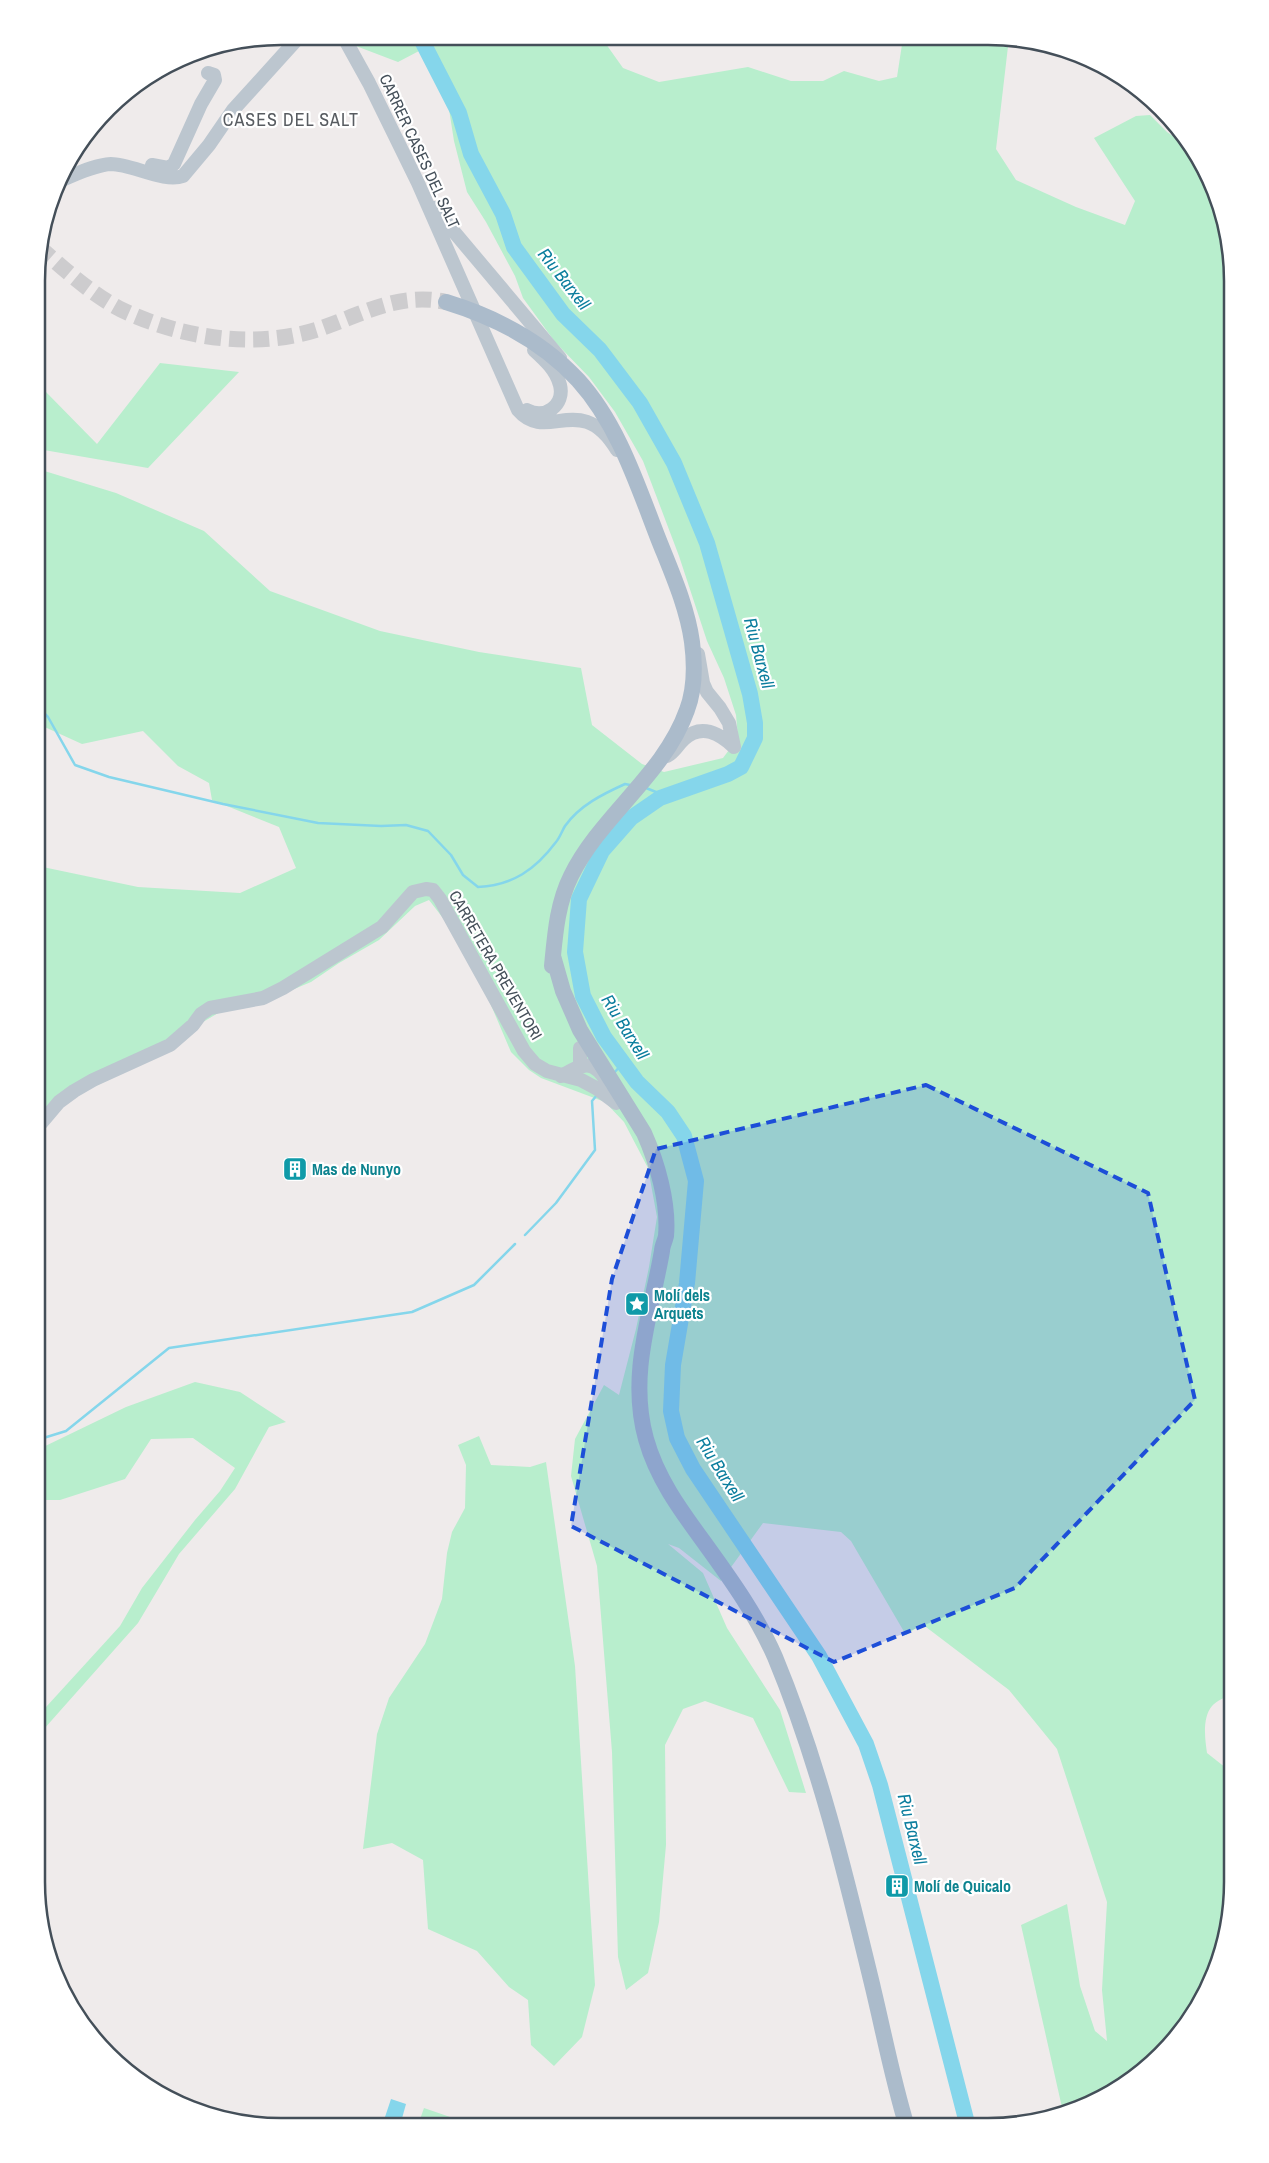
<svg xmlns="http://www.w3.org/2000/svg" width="1269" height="2163" font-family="'Archivo Narrow',sans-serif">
	<rect width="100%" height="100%" fill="#efebeb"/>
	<path fill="#b8eecd" d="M349,36L410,37L419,51L398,62L356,46Z
		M437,37H607L606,44L623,68L659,82L748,67L791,81H823L844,71L879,81L897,77L903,38H1009L996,149L1016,180L1076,207L1125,225L1135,201L1094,138L1136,116L1150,115L1167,132L1192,149L1214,187L1233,281L1232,1694C1226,1697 1216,1701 1212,1706C1202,1718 1205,1739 1207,1753L1226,1768L1232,1770V1898L1220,1961L1182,2031L1137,2076L1082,2108L1063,2112L1021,1925L1067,1904L1080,1986L1095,2031L1107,2041L1102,1990L1107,1902L1057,1749L1009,1690L922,1624L906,1635L851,1541L841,1532L763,1523L721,1581L679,1548L668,1544L703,1573L727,1628L780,1710L806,1793L789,1792L753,1718L705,1701L683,1709L665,1745L666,1845L659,1922L648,1973L626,1990L618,1957L612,1752L597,1566L571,1476L575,1439L604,1385L619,1395L636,1329L649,1267L657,1217L648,1168L624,1122L605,1102L541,1078L529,1070L511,1052L482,984L446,922L429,900L415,906L379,940L339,963L311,982L251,1007L225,1009L203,1022L177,1047L85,1091L57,1110L37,1140L38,866L138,887L240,893L296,868L279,827L212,800L209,783L178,766L143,731L82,744L38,724V469L116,493L204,531L270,591L380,631L479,652L581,668L592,725L642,764L664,772L723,758L738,738L736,715L724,678L707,641L679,556L643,461L615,412L589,377L555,342L523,298L515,276L486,222L467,192L454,141L446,90L432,50Z
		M160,363L239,372L148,468L38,449V389L46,392L97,444Z
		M195,1382L240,1392L286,1422L269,1427L235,1489L179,1554L138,1623L36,1738V1718L120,1626L142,1588L195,1520L220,1491L235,1468L193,1438L151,1439L125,1479L60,1500H40L37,1495V1450L126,1407Z
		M479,1436L491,1465L530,1467L546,1462L575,1666L595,1985L582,2037L554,2066L531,2045L528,2000L509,1987L477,1951L428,1929L423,1860L392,1843L363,1849L377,1734L389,1698L425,1644L442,1599L447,1553L452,1532L465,1508L466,1465L458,1445Z
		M424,2108L453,2118L450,2125H418Z"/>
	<path fill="#85d6eb" d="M391,2099L406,2104L401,2122L385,2117Z"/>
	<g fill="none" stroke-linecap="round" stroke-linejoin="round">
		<path stroke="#85d6eb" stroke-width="2.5" d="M38,707L48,717L75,765L109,777L223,804L318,823L381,826L406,825L428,831L451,855L463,875L478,887C513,885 535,870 556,842C560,837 562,831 565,826C580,805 603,794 625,784L630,785
			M646,788L666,796
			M613,1074L623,1063
			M525,1235L556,1203L595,1150L592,1101L597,1095
			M37,1440L66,1431L169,1348L412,1312L474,1285L515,1244"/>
		<path stroke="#85d6eb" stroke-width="16" d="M420,37L459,113L471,154L503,214L514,247L563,314L600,350L640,403L674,463L707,543L750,694L755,723V738L741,767L728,774L660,798L631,818L602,851L579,899L575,952L583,996L604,1037L637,1082L668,1112L684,1136L696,1181L687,1283L673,1365L671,1411L677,1438L693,1469L819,1656L866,1744L880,1785L968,2127"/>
		<path stroke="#cdccce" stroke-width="16" stroke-dasharray="16 8" stroke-linecap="butt" d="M39,247C64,269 90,293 120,309C180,338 255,350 319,329C363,314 399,292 446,302"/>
		<path stroke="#bcc6cf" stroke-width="14" d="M343,36L369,83L418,183L518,410C547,444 581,390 617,450
			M152,165L168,168L174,164L201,104L215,80L214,75L208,73
			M59,181C75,175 93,165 111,164C132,164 164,183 183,176L209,145L233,110L300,36
			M434,208L560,358
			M527,410C545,420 565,405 560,385C556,370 545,360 534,350
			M698,654L703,683L707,692L720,708L729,723L734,747
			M667,756C675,752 678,744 684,739C702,723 720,734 734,747
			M580,1065V1048
			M561,1076C581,1066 590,1057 606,1080
			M37,1128L59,1102L74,1091L93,1080L170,1045L193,1025L201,1014L210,1008L263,998L283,988L382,927L413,892L426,889L433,890L440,899L524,1051L535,1064L547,1071L581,1080L596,1088L616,1103"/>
		<path stroke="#abbbcb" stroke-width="16" d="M446,302C495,317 543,342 578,380C618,424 637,484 658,538C671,571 687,606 692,642C695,665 695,689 687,710C664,775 601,815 571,876C557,904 555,935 552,966
			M553,956L563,991L580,1030L644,1133C657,1162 669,1203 666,1236C665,1241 662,1246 662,1251C651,1314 628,1375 646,1439C657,1479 682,1512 706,1545C732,1581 757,1616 775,1657C819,1763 846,1876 873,1988C884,2034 893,2081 907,2127"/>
	</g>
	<path fill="#1d4ed8" fill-opacity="0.2" stroke="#1d4ed8" stroke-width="4" stroke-dasharray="10 6" stroke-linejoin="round" d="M926,1085L1148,1193L1195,1400L1015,1588L834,1662L571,1526L612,1279L656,1149Z"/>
	<defs>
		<symbol id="building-square" viewBox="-11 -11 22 22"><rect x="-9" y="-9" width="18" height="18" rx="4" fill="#0f9aa8" stroke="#fff"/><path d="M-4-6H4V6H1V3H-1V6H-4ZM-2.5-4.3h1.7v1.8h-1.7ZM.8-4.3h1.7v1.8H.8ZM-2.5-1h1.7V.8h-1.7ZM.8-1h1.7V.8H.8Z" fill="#fff"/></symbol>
		<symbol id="sight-square" viewBox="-11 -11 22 22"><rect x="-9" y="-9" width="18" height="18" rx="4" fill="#0f9aa8" stroke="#fff"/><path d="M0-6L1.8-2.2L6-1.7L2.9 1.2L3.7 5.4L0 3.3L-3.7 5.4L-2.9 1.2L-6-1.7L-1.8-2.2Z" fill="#fff"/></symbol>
	</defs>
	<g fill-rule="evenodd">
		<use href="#building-square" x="281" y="1155" width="28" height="28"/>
		<use href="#sight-square" x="623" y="1290" width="28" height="28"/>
		<use href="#building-square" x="883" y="1872" width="28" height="28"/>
	</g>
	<g text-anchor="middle" stroke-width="4.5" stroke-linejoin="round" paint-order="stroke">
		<g font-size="16" fill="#444f59" stroke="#fff">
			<text transform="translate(420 151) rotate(65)" y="6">CARRER CASES DEL SALT</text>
			<text transform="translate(496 965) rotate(60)" y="6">CARRETERA PREVENTORI</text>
		</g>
		<g font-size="16" font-weight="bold" fill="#0d838f" stroke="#fff" text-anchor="start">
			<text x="312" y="1175">Mas de Nunyo</text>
			<text x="654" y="1301">Molí dels<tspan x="654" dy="18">Arquets</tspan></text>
			<text x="914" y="1892">Molí de Quicalo</text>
		</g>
		<g font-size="18" letter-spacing="1" fill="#585c61" stroke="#fff">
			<text x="291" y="126">CASES DEL SALT</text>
		</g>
		<g font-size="18" font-style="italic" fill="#0c7e9e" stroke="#fff">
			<text transform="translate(564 279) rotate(52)" y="6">Riu Barxell</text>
			<text transform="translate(759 653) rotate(75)" y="6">Riu Barxell</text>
			<text transform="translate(625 1027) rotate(58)" y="6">Riu Barxell</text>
			<text transform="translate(720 1469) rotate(58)" y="6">Riu Barxell</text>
			<text transform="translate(912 1829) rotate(76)" y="6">Riu Barxell</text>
		</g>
	</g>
	<path d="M0 0H1269V2163H0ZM281 45H988A236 236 0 0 1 1224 281V1882A236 236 0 0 1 988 2118H281A236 236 0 0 1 45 1882V281A236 236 0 0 1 281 45Z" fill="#fff" fill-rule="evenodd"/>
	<path fill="none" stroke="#444f59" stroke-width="2.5" d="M281 45H988A236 236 0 0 1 1224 281V1882A236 236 0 0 1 988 2118H281A236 236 0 0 1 45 1882V281A236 236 0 0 1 281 45Z"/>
</svg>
